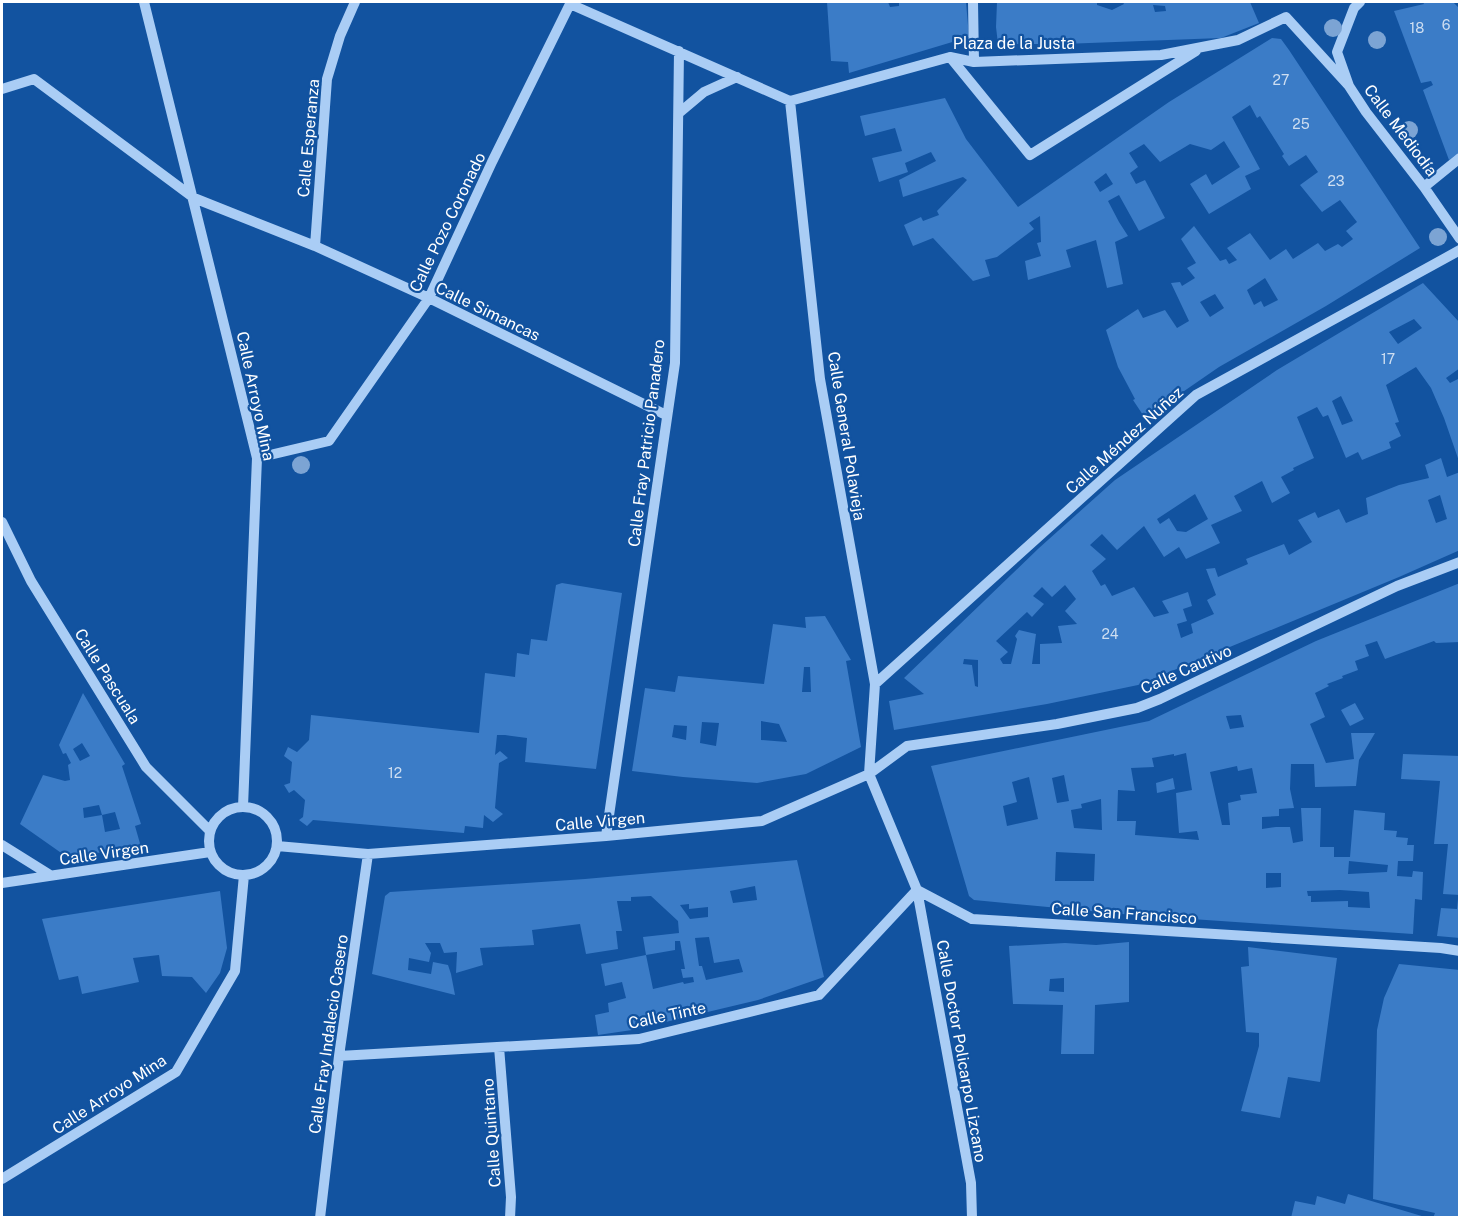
<svg xmlns="http://www.w3.org/2000/svg" width="1461" height="1219" font-family="'Public Sans',sans-serif">
	<rect width="100%" height="100%" fill="#1253a0"/>
	<path fill="#3b7cc7" fill-rule="evenodd" d="M827,2H888L890,7L899,6V2H916V3L925,2H966L969,37L849,73L848,62L831,61Z
		M997,2H1097V5L1112,10L1124,4L1123,2H1250L1259,23L1221,38L1063,44H998L996,27ZM1153,5L1165,6L1166,11L1155,12Z
		M1423,2H1453L1460,9V152L1449,160L1423,90L1433,85L1431,81L1421,83L1394,11L1424,4Z
		M1272,38L1281,39L1289,50L1420,248L1326,306L1219,367L1145,418L1133,400L1135,399L1118,367L1106,330L1138,309L1143,318L1165,310L1177,328L1189,321L1171,283L1180,282L1182,286L1195,278L1187,268L1196,263L1181,239L1194,226L1220,261L1226,259L1229,264L1237,260L1227,248L1250,233L1270,260L1286,249L1293,259L1318,243L1325,251L1338,244L1342,247L1353,239L1346,231L1357,222L1340,200L1322,212L1300,185L1318,172L1306,155L1289,166L1282,156L1284,154L1260,116L1257,118L1250,105L1232,117L1260,169L1245,176L1251,189L1209,214L1190,184L1206,174L1212,185L1240,167L1224,141L1211,150L1190,144L1160,162L1144,144L1129,153L1138,167L1130,173L1136,184L1145,180L1165,218L1139,231L1119,195L1108,201L1119,222L1128,236L1115,242L1123,284L1107,288L1096,240L1066,250L1071,267L1028,280L1025,261L1041,256L1037,243L1041,242L1040,216L1029,223L1034,229L997,257L985,260L990,276L973,281L933,238L913,246L904,225L921,217L923,221L939,215L937,211L967,180L963,177L903,197L899,180L936,161L931,152L905,163L908,172L879,182L872,158L902,151L895,128L865,136L860,116L945,98L966,139L1018,207L1169,102ZM1106,173L1113,184L1100,192L1094,182ZM1265,278L1278,300L1264,307L1261,301L1254,305L1247,290ZM1215,294L1224,308L1210,317L1200,302Z
		M1423,283L1460,323V368L1446,378L1450,383L1460,378V464L1444,418L1431,388L1416,367L1386,385L1399,422L1395,423L1401,436L1389,442L1391,448L1362,460L1358,452L1346,458L1328,415L1323,417L1317,407L1297,417L1314,458L1293,468L1294,470L1281,477L1290,493L1272,503L1262,481L1234,496L1242,511L1211,525L1220,543L1186,559L1179,547L1164,557L1144,526L1117,550L1102,534L1090,545L1106,559L1092,571L1101,586L1105,584L1112,596L1134,587L1154,617L1169,613L1162,601L1188,592L1192,606L1183,609L1187,621L1177,624L1181,638L1193,633L1191,624L1214,614L1207,600L1216,595L1206,569L1215,568L1218,577L1248,564L1246,559L1284,544L1289,555L1312,542L1298,520L1315,512L1318,518L1339,509L1346,523L1368,514L1366,498L1399,485L1429,478L1425,465L1441,458L1447,477L1460,472V550L1399,577L1138,685L1047,704L894,730L889,701L924,694L904,678L1039,548L1115,480L1277,370ZM1414,319L1422,328L1398,344L1389,332ZM1341,396L1353,421L1342,425L1332,401ZM1195,494L1208,519L1186,532L1177,531L1169,518L1160,524L1157,519ZM1440,495L1447,519L1436,523L1428,500ZM1065,585L1076,599L1065,611L1077,624L1058,626L1062,643L1040,644V664H1032L1036,634L1019,630L1015,636L1017,639L1011,664H1003L1000,659L1008,652L996,641L1027,612L1032,617L1044,604L1033,596L1042,587L1052,597ZM964,659L978,660V687L975,686L972,665L963,664Z
		M562,583L622,593L596,769L525,762L527,738L505,735H497L495,755L500,751L508,758L499,763L495,808L503,814L493,822L484,815L483,828L465,826L464,833L313,820L307,826L299,820L303,817L305,800L294,790L289,793L284,785L290,783L292,762L284,756L288,747L297,752L309,740L311,715L479,733L485,673L515,677L517,653L529,655L531,639L547,641L556,585Z
		M1460,583V642L1436,643L1434,641L1385,659L1377,641L1365,645L1369,656L1355,661L1358,670L1342,676L1343,678L1327,684L1329,686L1315,693L1325,717L1310,724L1326,763L1354,759L1351,733H1375L1359,760L1356,786L1315,787L1314,764H1291L1290,789L1294,808L1279,809V816L1262,817V829L1276,827H1290L1293,843L1303,841L1301,808H1321L1320,847H1334V857H1350L1354,810L1385,813L1384,830L1397,831L1396,837L1408,838L1407,845H1414L1413,861H1398L1397,876L1412,877L1413,871L1423,872L1422,900L1415,899L1413,934L1133,915L974,900L969,896L931,766L1149,721L1316,641ZM1241,715L1244,727L1230,729L1226,716ZM1186,753L1192,790L1176,793L1179,833L1197,831L1199,840L1135,835L1136,821H1117L1118,790L1135,791L1131,768L1154,767L1152,758L1174,754V756ZM1237,766L1238,771L1252,768L1257,793L1240,795L1241,800L1228,803L1230,825H1222L1210,772ZM1064,775L1069,801L1057,803L1052,778ZM1029,777L1038,819L1007,826L1003,806L1017,802L1012,782ZM1101,799L1102,830L1074,828L1071,810L1082,808L1081,804ZM1056,852L1095,854L1094,881H1055ZM1349,861L1388,865L1387,872L1348,874ZM1266,873H1281V887L1266,888ZM1340,890L1369,892L1370,908L1348,907V901L1311,902V896H1308L1307,891Z
		M825,616L851,660L846,661L861,747L806,774L757,783L683,777L632,771L645,688L675,692L678,676L764,684L773,624L806,628L805,617ZM804,667H810L811,692H802ZM761,721L779,724L787,742L761,740ZM702,722L719,723L716,746L700,743ZM674,725L687,726L686,740L672,737Z
		M83,693L125,764L122,766L141,824L135,826L141,847L67,857L20,824L43,775L65,781L70,780L68,765L71,763L66,753L63,754L59,745ZM82,743L90,756L80,761L73,749ZM99,805L102,815L115,812L120,829L105,832L102,815L84,818L83,808Z
		M1355,703L1364,719L1350,726L1341,710Z
		M1403,754L1460,756V895L1443,894L1448,844H1434L1440,781L1401,779Z
		M1173,778L1175,789L1157,793L1156,783Z
		M797,860L824,977L758,1000L632,1030L598,1035L595,1015L609,1012L608,1003L626,998L622,982L605,986L601,964L646,955L653,989L683,982L684,984L694,982L693,977L683,978L681,969H685L680,941H675V950L646,955L643,937L679,933L678,921L651,896L631,897V901H617L622,931H616L618,949L586,954L580,924L532,930L534,945L480,948L483,965L456,973L457,952L444,953L440,943H425L431,953L429,962L409,958L408,970L431,974L433,962L448,965L451,974L455,995L372,974L385,896L390,892L585,879ZM755,886L757,900L733,903L730,891ZM689,904V909L708,907V917L690,919L680,905ZM709,937L714,963L739,959L743,972L706,980L702,966H699L695,938Z
		M220,891L227,948L220,973L206,993L192,977L162,976L159,955L133,958L139,982L82,994L78,976L59,980L42,919Z
		M1458,899H1460V938L1437,936L1441,908L1457,909Z
		M1129,942V1002L1095,1005L1094,1054H1061L1063,1005L1013,1004L1009,946L1065,943L1096,945ZM1064,978V992L1049,991L1050,979Z
		M1248,947L1337,958L1320,1082L1288,1077L1280,1118L1241,1111L1259,1046V1033L1246,1032L1241,967L1249,966Z
		M1399,964L1460,970V1218H1433L1435,1213L1373,1199L1377,1030L1384,998Z
		M1348,1194L1425,1217V1218H1291L1295,1201L1315,1205L1317,1196L1345,1204Z"/>
	<g fill="none" stroke-linecap="round" stroke-linejoin="round">
		<path stroke="#aacdf5" stroke-width="10" d="M144,2L257,458L243,807
			M973,2L974,62
			M1360,2L1354,8L1337,52L1349,86L1366,112L1424,187L1460,239
			M570,4L790,101L950,57L974,62L1161,55L1238,40L1286,17L1349,86
			M950,57L1030,155L1196,51
			M2,89L34,79L194,198L315,246L429,298L666,415
			M790,101L820,379L875,684L869,774L917,890L972,919L1441,948L1460,951
			M679,113L704,92L737,77
			M1424,187L1460,158
			M315,246L327,79L340,36L355,2
			M257,458L329,441L429,298L492,162L571,2
			M2,522L31,581L146,767L210,831
			M875,684L1196,395L1460,250
			M209 841a34 34 0 1 1 68 0a34 34 0 1 1-68 0Z
			M606,836L675,363L679,51
			M2,845L50,875
			M277,846L368,854L606,836L762,821L869,774L907,746L1057,724L1137,708L1160,699L1397,586L1460,562
			M2,883L210,852
			M917,890L971,1183L972,1218
			M499,1047L511,1197L510,1218
			M339,1056L639,1039L819,995L917,890
			M2,1179L176,1072L235,971L244,875
			M320,1218L339,1056L368,854"/>
	</g>
	<g fill="#7ca4d4">
		<circle cx="1333" cy="28" r="9"/>
		<circle cx="1377" cy="40" r="9"/>
		<circle cx="1409" cy="130" r="9"/>
		<circle cx="1438" cy="237" r="9"/>
		<circle cx="301" cy="465" r="9"/>
	</g>
	<g text-anchor="middle" stroke-width="4.5" stroke-linejoin="round" paint-order="stroke">
		<g font-size="14" fill="#cedef1">
			<text x="1446" y="30">6</text>
			<text x="1417" y="33">18</text>
			<text x="1281" y="85">27</text>
			<text x="1301" y="129">25</text>
			<text x="1336" y="186">23</text>
			<text x="1388" y="364">17</text>
			<text x="1110" y="639">24</text>
			<text x="395" y="778">12</text>
		</g>
		<g font-size="16" fill="#fff" stroke="#1253a0">
			<text x="1014" y="49">Plaza de la Justa</text>
			<text transform="translate(1401 130) rotate(53)" y="6">Calle Mediodía</text>
			<text transform="translate(308 138) rotate(-85)" y="6">Calle Esperanza</text>
			<text transform="translate(447 222) rotate(-64)" y="6">Calle Pozo Coronado</text>
			<text transform="translate(488 311) rotate(26)" y="6">Calle Simancas</text>
			<text transform="translate(256 396) rotate(78)" y="6">Calle Arroyo Mina</text>
			<text transform="translate(847 436) rotate(81)" y="6">Calle General Polavieja</text>
			<text transform="translate(1124 440) rotate(-42)" y="6">Calle Méndez Núñez</text>
			<text transform="translate(646 443) rotate(-83)" y="6">Calle Fray Patricio Panadero</text>
			<text transform="translate(1186 669) rotate(-24)" y="6">Calle Cautivo</text>
			<text transform="translate(108 676) rotate(58)" y="6">Calle Pascuala</text>
			<text transform="translate(600 821) rotate(-5)" y="6">Calle Virgen</text>
			<text transform="translate(104 853) rotate(-8)" y="6">Calle Virgen</text>
			<text transform="translate(1124 913) rotate(4)" y="6">Calle San Francisco</text>
			<text transform="translate(667 1015) rotate(-12)" y="6">Calle Tinte</text>
			<text transform="translate(328 1034) rotate(-82)" y="6">Calle Fray Indalecio Casero</text>
			<text transform="translate(962 1051) rotate(80)" y="6">Calle Doctor Policarpo Lizcano</text>
			<text transform="translate(109 1094) rotate(-33)" y="6">Calle Arroyo Mina</text>
			<text transform="translate(491 1133) rotate(-94)" y="6">Calle Quintano</text>
		</g>
	</g>
	<rect width="1461" height="1219" fill="none" stroke="#ffffff" stroke-width="6"/>
</svg>
